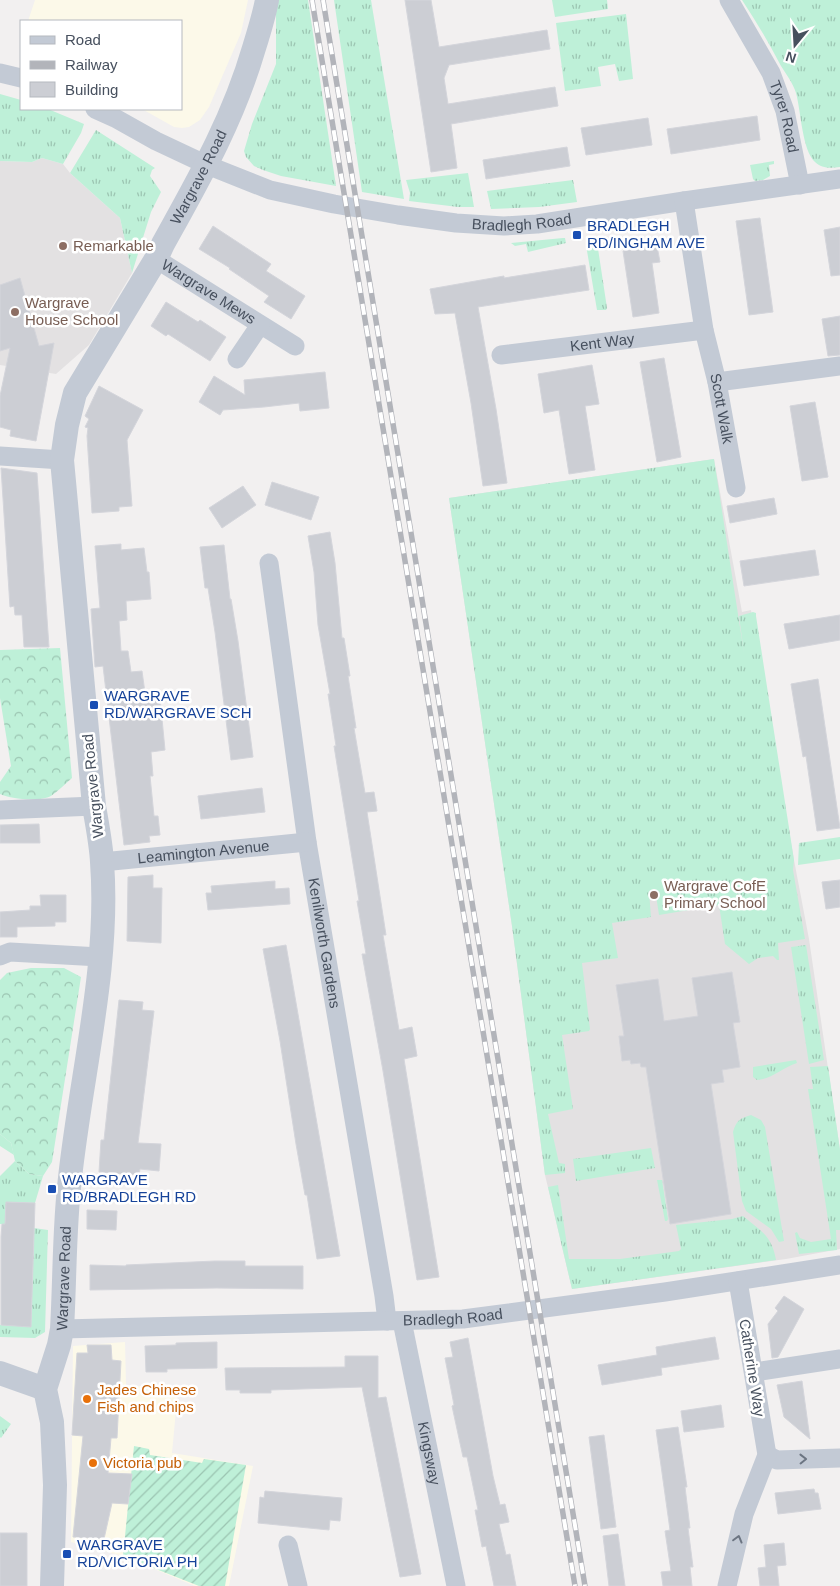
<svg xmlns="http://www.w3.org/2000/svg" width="840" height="1586" font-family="Helvetica,sans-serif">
	<defs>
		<pattern id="grass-tufts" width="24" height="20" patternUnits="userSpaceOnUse" patternTransform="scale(1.25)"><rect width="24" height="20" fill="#bef0d8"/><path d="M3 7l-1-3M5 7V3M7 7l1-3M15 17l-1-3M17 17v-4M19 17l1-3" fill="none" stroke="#9cc5b2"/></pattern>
		<pattern id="forest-crowns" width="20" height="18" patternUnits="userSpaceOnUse" patternTransform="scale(1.25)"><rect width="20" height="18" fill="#bef0d8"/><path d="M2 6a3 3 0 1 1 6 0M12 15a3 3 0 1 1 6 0" fill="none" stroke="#9cc5b2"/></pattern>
		<pattern id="garden-furrows" width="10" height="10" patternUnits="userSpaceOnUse" patternTransform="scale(1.25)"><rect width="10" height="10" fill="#bef0d8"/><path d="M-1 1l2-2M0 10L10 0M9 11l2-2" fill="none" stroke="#9cc5b2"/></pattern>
	</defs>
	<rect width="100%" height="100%" fill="#f2f0f0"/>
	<path fill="#fcf9e9" d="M35,0H248L241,33L209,107L200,120L189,127L182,128L174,127L142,109H181V21H28Z
		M125,1342L126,1385L178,1389L172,1453L253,1466L229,1586H195L123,1556L71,1542L73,1346Z"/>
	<path fill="#e3e1e2" d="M42,158L63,164L70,173L120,218L132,273L89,345L56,374L0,365V161L32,162Z
		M714,459L742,612L751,610L794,860L809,939L840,1150V1249L786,1259L572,1289L545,1175L512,926L449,498Z"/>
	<path fill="url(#grass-tufts)" d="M276,0H308L336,186L281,176L263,170L254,166L246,157L244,151L252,124L276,64Z
		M334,0H371L404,199L362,192Z
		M552,0H607L608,9L555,17Z
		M742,0H840V167C831,168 822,169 815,162C802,150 801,111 796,93C793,83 786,74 781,66C769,43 756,21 742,0Z
		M626,14L633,79L619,81L615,64L598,67L601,86L565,91L556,23Z
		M0,94L21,100V109H48L84,124L81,133L63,164L42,158L32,162L0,161Z
		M96,130L155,168L152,170L150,176L161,192L151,212L132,273L120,218L70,173Z
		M774,161V164L769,165L770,176L763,180L755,181L753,179L750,165Z
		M468,173L474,207H458L409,201L410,193L406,180Z
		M573,180L577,202L539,207L491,209L487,191Z
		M563,238H565L566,243L528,252L526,244L515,246L511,243Z
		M597,242L607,308L606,310H597L586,245Z
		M714,459L744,653L739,616L753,612L756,613V616L794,860L793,870L805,939L778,943L779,960H777L773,956L758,958L749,964L725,944L719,905L659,915L655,889L649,891L651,917L612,923L618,958L582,963L590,1029L589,1031L562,1035L573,1109L548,1114L559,1163L565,1164V1173L545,1175L512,926L449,498Z
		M840,837V859L798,865L799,843Z
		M806,945L824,1060L809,1064L791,947Z
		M796,1060L797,1063C782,1068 772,1079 757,1080L753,1077V1067Z
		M828,1066L840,1150V1230H836L837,1250L799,1254L795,1233L797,1232L800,1238L811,1242L831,1239L808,1089H813L810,1067Z
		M751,1115L761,1120L765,1127L784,1241L779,1242L771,1229L746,1211L742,1201L733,1132C736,1121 740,1118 751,1115Z
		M0,1134L11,1143L14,1155L0,1146Z
		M651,1148L655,1168L576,1181L573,1159Z
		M15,1161L29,1174L43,1176L35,1203L6,1202L5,1224H0V1176Z
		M657,1180H662L668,1219L667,1221H665Z
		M558,1185L569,1259H620L679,1251L681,1249L676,1225L732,1219L743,1216C761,1231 772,1236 776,1260L572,1289L548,1187Z
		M34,1228L48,1230L45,1332L35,1338L0,1337V1325L31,1326Z
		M0,1416L11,1424L1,1438L0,1437Z"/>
	<path fill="url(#forest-crowns)" d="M60,648L72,778C65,784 58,791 51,796C41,802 9,799 0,794V782L11,766L0,698V650Z
		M31,968H64L81,977L52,1162L43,1176L29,1174L15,1161L11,1143L0,1134V980L7,973Z"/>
	<path fill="url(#garden-furrows)" d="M134,1446L149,1449L150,1455L202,1463L204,1459L246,1465L225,1586H199L123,1556Z"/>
	<path fill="#ccced4" stroke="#d4d5db" d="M405,0H431L439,47L547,30L550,49L449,65L444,78L448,104L555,87L558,106L451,124L457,168L431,172Z
		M757,116L760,140L671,154L667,129Z
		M648,118L652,145L586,155L581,128Z
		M567,147L570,166L486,179L483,160Z
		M760,218L773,312L749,315L736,221Z
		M213,226L271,264L266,271L305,296L291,319L264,302L269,296L229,269L230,268L199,249Z
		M840,227V275L831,276L824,230Z
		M657,246L660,262L652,263L659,313L633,317L623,251Z
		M585,265L589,290L478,307L496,409L507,483L483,486L471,403L455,313L435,314L430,289L504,276V278Z
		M20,278L39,346L54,343L36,441L10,436L11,430L0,427V396L10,348L0,351V285Z
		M166,302L198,322L200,320L226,337L210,361L168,334L166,336L151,326Z
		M840,316V355L828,356L822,319Z
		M664,358L681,457L657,462L640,362Z
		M592,365L599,404L585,406L595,470L569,474L559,410L544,413L538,374Z
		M325,372L329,408L300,411L299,403L264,407L223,410L220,415L199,402L214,376L245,395L244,380Z
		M99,386L143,410L127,440L132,506L119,507V511L92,513L87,436L88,428L85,427L89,419L85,416Z
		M815,402L828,477L802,481L790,406Z
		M1,468L37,473L49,647H24L22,615H15L14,606L10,607Z
		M272,482L319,497L311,520L265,505Z
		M243,486L256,505L222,528L209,508Z
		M774,498L777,514L730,523L727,506Z
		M330,532L335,563L342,638H344L350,676H348L356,728H354L365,793L374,792L377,811L367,812L386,935H383L399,1030L412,1027L417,1056L404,1059L439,1277L417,1280L383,1071L362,954H366L357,901H359L334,746H336L328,694H330L318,625L314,572L308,536Z
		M121,544V550L144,548L147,572H149L151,599L126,601L127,620L119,621L121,651H128L131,672L142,671L146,700L160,698L165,750L151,752L153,776H150L154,816H158L160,835L149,836L150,842L124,845L103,666L95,667L91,609L100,608L95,546Z
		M224,545L230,599H231L238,641L253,757L231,760L215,632L208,588H205L200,547Z
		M815,550L819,575L744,586L740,561Z
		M840,615V640L789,649L784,624Z
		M818,679L840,828L817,831L806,756L803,757L791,684Z
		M262,788L265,812L201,819L198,796Z
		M39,824L40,843H0V825Z
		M153,875V888H162L161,943L127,941L128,877Z
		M840,880V907L826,909L822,882Z
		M275,881V889L289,888L290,904L208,910L206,893H212L211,886Z
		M40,895H66V922H55V926L17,927V937H0V912L30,910V906H41Z
		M286,945L340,1256L317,1259L307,1195H305L296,1144L280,1041L263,949Z
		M732,972L740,1022L733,1023L740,1067L722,1070L724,1082L711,1084L731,1214L670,1224L646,1067H641L640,1063L631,1064L630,1060L622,1061L619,1036H624L616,985L658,979L664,1021L698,1016L692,978Z
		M119,1000L143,1002L142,1010L154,1011L138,1143L161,1144L159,1171L140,1169L139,1175L99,1172L101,1140H104Z
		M6,1202L35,1203L31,1327L1,1325V1237L2,1224H5Z
		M87,1210L117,1211L116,1230L87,1229Z
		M215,1261H245V1266H303V1289L216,1288L90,1290V1265L126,1266V1265Z
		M784,1296L804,1309L778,1357L772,1358L768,1324L778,1311L775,1308Z
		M715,1337L719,1359L661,1368L662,1375L602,1385L598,1365L657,1355L656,1347Z
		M468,1338L493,1476L500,1505L505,1504L509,1522L499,1524L506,1555L510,1554L516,1586H494L486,1546L482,1547L475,1510H478L467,1457H463L452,1406L454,1405L445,1358L453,1357L450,1342Z
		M217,1342V1368L167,1369V1372H146L145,1346L176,1345V1343Z
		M87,1345H111L112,1360L121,1361L117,1438H111L108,1473L132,1474L128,1504L112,1503L104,1539L73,1537L83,1436L72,1435L77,1353H88Z
		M345,1356H378V1398L386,1397L421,1574L400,1577L362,1387L271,1390V1393H240V1390H226L225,1368L345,1367Z
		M802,1381L810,1439L784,1417L777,1385Z
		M721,1405L724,1427L684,1432L681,1411Z
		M678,1427L687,1487H685L690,1528H688L693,1567H690L692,1586H663L661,1572L671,1571L665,1531L670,1530L656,1430Z
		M604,1435L616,1527L601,1529L589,1437Z
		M814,1489L815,1493H818L821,1509L778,1514L775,1493Z
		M265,1491L342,1498L340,1521L330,1520L329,1530L258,1523L260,1497L264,1498Z
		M0,1533H27V1586H0Z
		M618,1534L625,1586H609L603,1536Z
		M784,1543L786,1565L777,1566L779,1586H760L758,1568L766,1567L764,1545Z"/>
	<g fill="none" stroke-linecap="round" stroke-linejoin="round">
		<g stroke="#c3cad5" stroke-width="19">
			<path id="s1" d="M729,0L771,73L785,111L800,185"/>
			<path d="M0,73L21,78"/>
			<path id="s2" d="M95,109L115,118L156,141L207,165L270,190L334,204L398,215L456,223L504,226L537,224L684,201L840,179"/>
			<path id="s3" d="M684,201L704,330L717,382L736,488"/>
			<path id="s4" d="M156,259L295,346"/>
			<path id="s5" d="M501,355L704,330"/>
			<path d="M237,359L260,325"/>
			<path d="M717,382L840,366"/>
			<path d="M0,456L62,460"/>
			<path id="s6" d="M269,563L307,842L384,1296L387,1321"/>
			<path d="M0,810L94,806"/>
			<path id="s7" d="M102,862L307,842"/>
			<path d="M0,956L10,952L100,957"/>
			<path id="s8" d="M402,1321L456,1586"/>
			<path id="s9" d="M62,1329L463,1319L665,1292L840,1265"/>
			<path d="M754,1372L840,1359"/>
			<path d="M767,1455L777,1460L840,1458"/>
			<path d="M288,1545L298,1586"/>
			<path d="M727,1586L744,1514L767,1455L738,1281"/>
		</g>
		<g stroke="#c3cad5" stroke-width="24">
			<path d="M0,1373L45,1389"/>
			<path id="s10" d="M52,1586L55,1485L52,1422L45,1389L59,1345L62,1329C65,1278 64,1228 70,1178C81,1075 110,965 102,862C101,843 97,824 94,806L62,460L67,425L75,393L156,259L163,244C199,179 233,120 254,48C259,32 264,16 267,0"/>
		</g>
		<defs>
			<path id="rail" d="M312,0L575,1586
				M323,0L585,1586"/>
		</defs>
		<use href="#rail" stroke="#b2b4ba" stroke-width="5.5"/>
		<use href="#rail" stroke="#fff" stroke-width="4" stroke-dasharray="11" stroke-linecap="butt"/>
	</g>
	<defs><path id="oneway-chevron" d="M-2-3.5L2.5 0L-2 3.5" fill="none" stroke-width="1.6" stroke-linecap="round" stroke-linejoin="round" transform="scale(1.25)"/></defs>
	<g stroke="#6c7582">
		<use href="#oneway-chevron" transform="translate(803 1459) rotate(-1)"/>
		<use href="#oneway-chevron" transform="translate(738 1539) rotate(-75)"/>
	</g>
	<g fill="#1a4fb4" stroke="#fff" stroke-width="2">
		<rect x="572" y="230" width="10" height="10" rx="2.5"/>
		<rect x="89" y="700" width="10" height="10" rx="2.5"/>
		<rect x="47" y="1184" width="10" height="10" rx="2.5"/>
		<rect x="62" y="1549" width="10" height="10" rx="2.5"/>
	</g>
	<g fill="#8d6e63" stroke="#fff" stroke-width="2">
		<circle cx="63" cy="246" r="5"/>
		<circle cx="15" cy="312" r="5"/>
		<circle cx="654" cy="895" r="5"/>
	</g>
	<g fill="#e8710a" stroke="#fff" stroke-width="2">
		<circle cx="87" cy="1399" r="5"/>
		<circle cx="93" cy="1463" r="5"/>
	</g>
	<g text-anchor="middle" stroke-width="5" stroke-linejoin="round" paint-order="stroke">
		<g font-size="15" fill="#47505e" stroke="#fff">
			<text dy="5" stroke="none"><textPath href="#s1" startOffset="130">Tyrer Road</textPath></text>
			<text dy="5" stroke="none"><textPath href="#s10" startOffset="1451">Wargrave Road</textPath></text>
			<text dy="5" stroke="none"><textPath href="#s2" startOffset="448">Bradlegh Road</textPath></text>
			<text dy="5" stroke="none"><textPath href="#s4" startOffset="62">Wargrave Mews</textPath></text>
			<text dy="5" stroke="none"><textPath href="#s5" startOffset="102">Kent Way</textPath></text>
			<text dy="5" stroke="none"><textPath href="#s3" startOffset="211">Scott Walk</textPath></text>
			<text transform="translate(93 786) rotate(-96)" y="5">Wargrave Road</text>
			<text dy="5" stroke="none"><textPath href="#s7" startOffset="102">Leamington Avenue</textPath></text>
			<text dy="5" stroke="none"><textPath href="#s6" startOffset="384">Kenilworth Gardens</textPath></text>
			<text dy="5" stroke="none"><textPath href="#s10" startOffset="311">Wargrave Road</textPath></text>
			<text dy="5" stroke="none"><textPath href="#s9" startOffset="391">Bradlegh Road</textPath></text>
			<text transform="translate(752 1368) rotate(81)" y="5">Catherine Way</text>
			<text dy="5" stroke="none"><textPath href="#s8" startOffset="135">Kingsway</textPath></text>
		</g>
		<g font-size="15" fill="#164399" stroke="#fff" text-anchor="start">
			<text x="587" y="231">BRADLEGH<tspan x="587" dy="17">RD/INGHAM AVE</tspan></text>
			<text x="104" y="701">WARGRAVE<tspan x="104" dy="17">RD/WARGRAVE SCH</tspan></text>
			<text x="62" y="1185">WARGRAVE<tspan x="62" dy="17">RD/BRADLEGH RD</tspan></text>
			<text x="77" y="1550">WARGRAVE<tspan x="77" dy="17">RD/VICTORIA PH</tspan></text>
		</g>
		<g font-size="15" fill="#785e54" stroke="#fff" text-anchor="start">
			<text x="73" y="251">Remarkable</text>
			<text x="25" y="308">Wargrave<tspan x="25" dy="17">House School</tspan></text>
			<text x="664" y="891">Wargrave CofE<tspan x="664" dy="17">Primary School</tspan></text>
		</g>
		<g font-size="15" fill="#c56008" stroke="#fff" text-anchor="start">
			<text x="97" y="1395">Jades Chinese<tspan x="97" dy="17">Fish and chips</tspan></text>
			<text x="103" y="1468">Victoria pub</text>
		</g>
	</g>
	<rect x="20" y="20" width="162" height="90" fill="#ffffff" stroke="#b5b9bf"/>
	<rect x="30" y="36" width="25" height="8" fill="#c3cad5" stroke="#b5b9bf"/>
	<text x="65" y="45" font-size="15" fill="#47505e">Road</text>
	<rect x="30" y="61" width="25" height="8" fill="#b2b4ba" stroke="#b5b9bf"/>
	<text x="65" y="70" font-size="15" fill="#47505e">Railway</text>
	<rect x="30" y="82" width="25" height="15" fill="#ccced4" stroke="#b5b9bf"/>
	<text x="65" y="95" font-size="15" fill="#47505e">Building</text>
	<g transform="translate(795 45) rotate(198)" stroke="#ffffff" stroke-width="4" paint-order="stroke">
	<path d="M0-4L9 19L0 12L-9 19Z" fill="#47505e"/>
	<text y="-8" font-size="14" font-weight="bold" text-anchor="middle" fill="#47505e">N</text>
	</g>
</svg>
